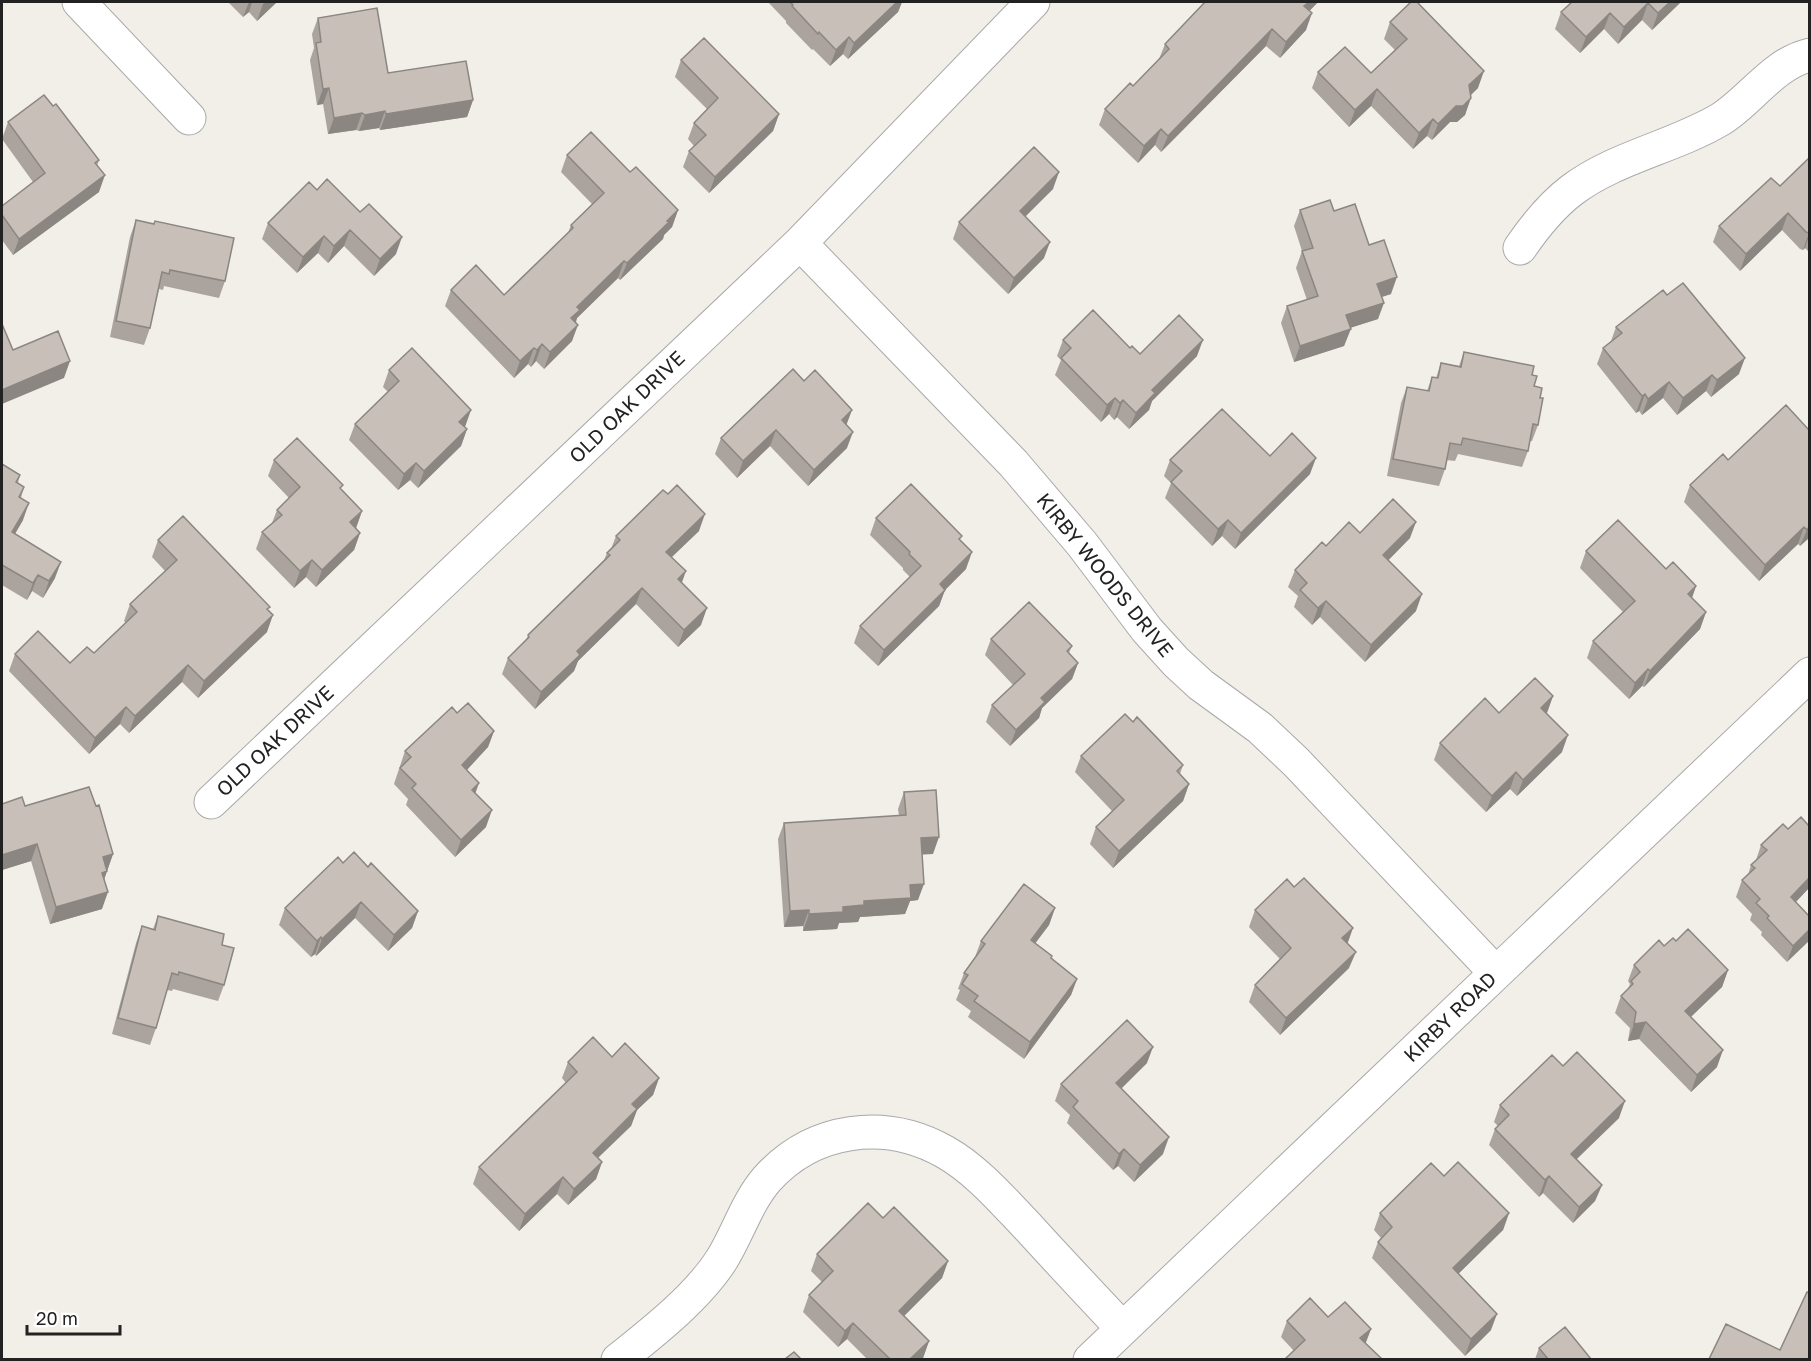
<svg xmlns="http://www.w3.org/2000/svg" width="1811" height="1361" font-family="'Golos Text',sans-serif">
	<rect width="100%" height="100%" fill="#f2efe9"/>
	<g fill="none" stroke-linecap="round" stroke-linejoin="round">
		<defs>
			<path id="minor" d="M79,2L189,118
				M800,243L1013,463L1082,544L1147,630L1176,662L1201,685L1260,728L1296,762L1496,973
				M1520,248C1535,226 1551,206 1572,190C1616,157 1674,147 1721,119C1751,100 1774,63 1810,55
				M211,802L800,243L1033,2
				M618,1360C653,1332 698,1297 722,1259C738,1233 747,1202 767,1179C813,1128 885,1118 945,1152C977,1170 1004,1202 1029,1228C1060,1262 1091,1295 1122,1328
				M1090,1360L1810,674"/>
		</defs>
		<use href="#minor" stroke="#a9a9a9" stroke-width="35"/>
		<use href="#minor" stroke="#fff" stroke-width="33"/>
	</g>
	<path fill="#aba49e" d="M228,2H277L257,21L249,12L243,17Z
		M768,2H902L898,12L848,59L843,54L830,66L813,49L812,50L786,23V21Z
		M1205,2H1318L1309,11L1306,30L1280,58L1266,46L1161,152L1155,145L1138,163L1099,125L1105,109L1133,86L1159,59L1165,44Z
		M1572,2H1681L1652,30L1642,20L1618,44L1604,29L1580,53L1555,29L1561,12Z
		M318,18L388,73L473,100L467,117L380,130L379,128L359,131L356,130L328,134L323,104L317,105L310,60L314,48L312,34Z
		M1390,22L1478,88L1471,95L1465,115L1457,122H1450L1432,140L1427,136L1413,149L1371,106L1349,127L1312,88L1318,72L1371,73L1395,50L1384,39Z
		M681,60L779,114L773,131L709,193L683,167L689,151L694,146L688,139L694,123L707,109L675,77Z
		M53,106L99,160L97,166L99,192L13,255L2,240V206L33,182L2,139L8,122Z
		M567,155L630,172L678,210L672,227L664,235L663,239L620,280L618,278L577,318L572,341L544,369L536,361L531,367L528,364L514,378L445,306L451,290L504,295L568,233L571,225L592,204L561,172Z
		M1809,158V252L1805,248L1803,250L1800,249L1782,230L1740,271L1713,242L1719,226L1780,186Z
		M1053,189L1025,216L1044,258L1008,294L953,239L959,222Z
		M317,190L396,254L374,276L344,246L328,263L318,253L297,273L262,239L268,223Z
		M1300,210L1334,211L1369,245L1391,294L1382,297L1378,319L1350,328L1344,346L1294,362L1281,323L1287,306L1307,300L1296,268L1302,251L1294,226Z
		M136,220L154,224L155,221L225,281L219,298L164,286L163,290L159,289L150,328L144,345L110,337L130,237Z
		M1616,327L1739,374L1711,397L1706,391L1677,415L1663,398L1642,415L1639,411L1636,413L1597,364L1603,348L1611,341Z
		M1063,340L1130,348L1140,354L1197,356L1152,401L1149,410L1129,429L1117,417L1114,420L1109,414L1101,422L1055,375L1061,360L1057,356Z
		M1464,352L1532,375L1534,386L1540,398L1538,425L1532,441H1530L1528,451L1522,467L1458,454L1455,461L1446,460L1445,469L1439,486L1387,476L1401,403L1407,387L1427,391L1432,377L1436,378L1441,363L1459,366Z
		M793,369L847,425V448L808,486L770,446L737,478L715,454L721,438Z
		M389,370L467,429L461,446L418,488L410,480L398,490L349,440L355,424L388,392L383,387Z
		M1786,405L1809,538L1800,546L1798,544L1759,581L1684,502L1690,485L1728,460Z
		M1270,456L1310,474L1235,549L1222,536L1212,546L1165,498L1171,483L1164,476L1170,460Z
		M274,460L341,490L362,511L356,528L360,533L354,550L316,587L306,577L294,588L256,549L262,532L272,523L277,510L289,498L268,476Z
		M2,464L20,475L18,483L24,487L21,498L23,520L15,534L55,578L43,598L32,591L27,600L2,585Z
		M876,518L960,540L966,569L945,590L939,606L878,666L854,643L860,626L910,577L903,570V568L870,535Z
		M699,531L672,557L682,582L701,625L678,647L636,604L578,661L574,671L535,709L502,674L508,658L526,641L528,635L604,560L607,553L611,549L616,536Z
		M1360,533L1410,538L1388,560L1416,611L1365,662L1320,617L1312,625L1294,607L1298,596L1288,587L1295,570L1326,546Z
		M158,540L268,610L267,632L198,698L182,682L129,733L120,724L89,754L9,671L15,654L70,663L94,653L126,623L124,621L130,604L165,571L152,557Z
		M1586,551L1666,569L1696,586L1692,598L1706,612L1700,629L1644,687L1642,686L1629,699L1587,658L1593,641L1623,612L1580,568Z
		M991,639L1072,646L1069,653L1078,663L1072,679L1042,708L1039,718L1010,746L986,722L992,705L1013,685L985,655Z
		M1553,696L1546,714L1562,752L1517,796L1510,789L1486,812L1434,760L1440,743L1499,713Z
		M457,713L494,731L488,747L466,770L475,793L486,827L455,857L406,805L408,799L394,784L405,751Z
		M1133,722L1183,765L1180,774L1189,784L1183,801L1113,868L1090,844L1096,827L1112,811L1075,772L1081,756Z
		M904,792L933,854H922L918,900L910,901L905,914L860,917L858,922L839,923L837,929L803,931V926L784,927L778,839L784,823L899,816L898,809Z
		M2,804L25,806L113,854L104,880L102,909L50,924L31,861L2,870Z
		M1761,845L1809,888L1796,902L1809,916L1787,962L1761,935L1762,932L1750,920L1752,914L1736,897L1742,880L1748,875L1751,865L1756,860Z
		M343,863L368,867L418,911L412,928L388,951L355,918L316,956L315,954L311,957L279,925L285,908Z
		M1055,908L1049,925L1035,943L1052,956L1051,958L1077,979L1071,995L1024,1059L968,1017L971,1011L956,1000L960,990L958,989L964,973L975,957L981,941Z
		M1255,910L1347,943L1349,968L1280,1035L1249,1002L1255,985L1280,959L1249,927Z
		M158,916L222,945L224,985L218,1001L173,989L172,991L167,990L156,1028L150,1045L112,1034L136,943L142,926L153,929Z
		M1676,941L1728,970L1722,987L1691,1017L1717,1067L1691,1092L1639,1039L1628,1041L1630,1028L1615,1013L1621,996L1628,989L1630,984L1628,981L1634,965L1664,946Z
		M612,1057L659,1078L653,1095L637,1110L631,1126L598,1158L602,1162L596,1179L568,1205L557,1194L519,1231L473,1184L479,1167L566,1083L562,1078L568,1062Z
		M1147,1063L1121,1088L1163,1154L1134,1182L1118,1166L1113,1170L1067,1123L1070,1115L1055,1101L1061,1084Z
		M1563,1066L1619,1118L1577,1159L1602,1185L1595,1201L1573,1223L1543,1193L1539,1197L1489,1145L1495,1129L1498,1126L1494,1122L1500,1105Z
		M1444,1176L1509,1213L1503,1230L1458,1274L1491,1330L1465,1356L1372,1258L1378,1242L1381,1238L1374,1230L1380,1213Z
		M883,1218L948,1261L942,1278L904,1316L929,1341L923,1358L921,1359H867L847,1339L838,1347L803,1312L809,1295L822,1282L811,1271L817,1254Z
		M1328,1317L1371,1329L1365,1343L1294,1351L1281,1337L1287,1321Z
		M1539,1348L1591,1359H1535Z"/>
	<path fill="#8b8681" d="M249,2H252L249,12L243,17Z
		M266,2H277L257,21L263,4Z
		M897,2H902L898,12L848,59L854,43Z
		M1309,2H1318L1298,23L1304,6Z
		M1670,2H1681L1652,30L1658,13Z
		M1648,3L1642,20L1618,44L1624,27Z
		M1312,13L1306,30L1280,58L1286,42Z
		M1610,13L1604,29L1580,53L1586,37Z
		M1272,29L1266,46L1161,152L1168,136Z
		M849,37L843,54L830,66L836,50Z
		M1484,71L1478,88L1463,102L1469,85Z
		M329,88L323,104L317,105L323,89Z
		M1377,89L1371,106L1349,127L1355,110Z
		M1471,98L1465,115L1457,122H1450L1432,140L1438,124L1456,106Z
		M473,100L467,117L380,130L386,114Z
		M385,111L379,128L359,131L365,115Z
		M362,113L356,130L328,134L334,118Z
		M779,114L773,131L709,193L715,177Z
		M1433,119L1427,136L1413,149L1419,133Z
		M1161,129L1155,145L1138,163L1144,146Z
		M1059,172L1053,189L1014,228L1020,211Z
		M105,175L99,192L13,255L19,239Z
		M678,210L672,227L664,235L663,239L620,280L627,263Z
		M1788,213L1782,230L1740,271L1746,254Z
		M350,230L344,246L328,263L334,246Z
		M1809,233V236L1805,248L1803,250Z
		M324,236L318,253L297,273L303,257Z
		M402,237L396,254L374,276L380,259Z
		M1050,242L1044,258L1008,294L1014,278Z
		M624,261L618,278L577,318L574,326L571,318L577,307Z
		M1397,277L1391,294L1371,300L1377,284Z
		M1384,303L1378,319L1340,331L1346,315Z
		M578,325L572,341L544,369L550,352Z
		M1351,329L1344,346L1294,362L1300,346Z
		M1203,340L1197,356L1152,401L1149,410L1129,429L1136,413L1152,390Z
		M542,344L536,361L531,367L537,350Z
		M534,348L528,364L514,378L520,361Z
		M1745,358L1739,374L1711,397L1717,380Z
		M70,361L64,378L2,404V390Z
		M1712,375L1706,391L1677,415L1683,398Z
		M1669,382L1663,398L1642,415L1648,399Z
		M1645,394L1639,411L1636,413L1642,396Z
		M1115,398L1109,414L1101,422L1107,405Z
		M1123,400L1117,417L1114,420L1120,403Z
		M471,410L465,427L459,422Z
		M852,410L846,426L842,420Z
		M467,429L461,446L418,488L424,471Z
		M776,430L770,446L737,478L743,461Z
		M853,432L847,448L808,486L814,470Z
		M1316,458L1310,474L1235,549L1241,533Z
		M416,463L410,480L398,490L404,474Z
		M29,503L23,520L6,549L12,532Z
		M362,511L356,528L344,539L350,522Z
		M705,514L699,531L660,568L666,552Z
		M1228,520L1222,536L1212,546L1218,529Z
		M1416,522L1410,538L1377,572L1383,555Z
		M1804,527L1798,544L1759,581L1765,565Z
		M1809,527V538L1800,546L1807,530Z
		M360,533L354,550L316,587L322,570Z
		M972,552L966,569L934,601L940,584Z
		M312,560L306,577L294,588L300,571Z
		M61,562L55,578L43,598L49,581Z
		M686,571L680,588L678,579Z
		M38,575L32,591L27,600L33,583Z
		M1696,586L1690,603L1688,594Z
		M642,588L636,604L578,661L574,671L535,709L541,692L577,651Z
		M945,590L939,606L878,666L884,650Z
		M1422,594L1416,611L1365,662L1371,645Z
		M1326,601L1320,617L1312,625L1318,608Z
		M707,608L701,625L678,647L684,630Z
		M1706,612L1700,629L1644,687L1650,671Z
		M273,615L267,632L198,698L204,681Z
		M1078,663L1072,679L1042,708L1039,718L1010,746L1016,730L1041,698Z
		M188,665L182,682L129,733L135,716Z
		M1648,669L1642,686L1629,699L1635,683Z
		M1553,696L1547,713L1535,724L1541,708Z
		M126,707L120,724L89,754L95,738Z
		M494,731L488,747L456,782L462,765Z
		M1568,735L1562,752L1517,796L1523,780Z
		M1516,772L1510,789L1486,812L1492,796Z
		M479,783L473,800L472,790Z
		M1189,784L1183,801L1113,868L1119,851Z
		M492,810L486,827L455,857L461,840Z
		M939,837L933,854L915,855L921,838Z
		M37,844L31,861L2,870V855Z
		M113,854L107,871L103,857Z
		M107,871L101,888L102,873Z
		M1809,878V888L1785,913L1791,897Z
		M924,884L918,900L910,901L905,914L860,917L858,922L839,923L837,929L803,931L809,914L864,901L910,885Z
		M108,892L102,909L50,924L56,907Z
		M361,902L355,918L316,956L322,939Z
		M1055,908L1049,925L1025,957L1031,940Z
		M809,910L803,926L784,927L790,911Z
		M418,911L412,928L388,951L394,935Z
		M1353,928L1347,945L1342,938Z
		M1809,930V941L1787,962L1793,946Z
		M321,937L315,954L311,957L317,941Z
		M1356,952L1349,968L1280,1035L1286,1018Z
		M1728,970L1722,987L1679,1028L1685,1011Z
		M1077,979L1071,995L1024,1059L1030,1042Z
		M1646,1022L1639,1039L1628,1041L1634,1024Z
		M1153,1047L1147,1063L1110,1100L1116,1083Z
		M1723,1050L1717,1067L1691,1092L1697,1075Z
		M659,1078L653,1095L637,1110L631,1126L586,1169L593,1153L632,1104Z
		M1625,1101L1619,1118L1565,1170L1571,1154Z
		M1169,1137L1163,1154L1134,1182L1140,1165Z
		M1124,1149L1118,1166L1113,1170L1119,1154Z
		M602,1162L596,1179L568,1205L574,1189Z
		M1549,1176L1543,1193L1539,1197L1545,1180Z
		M563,1177L557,1194L519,1231L525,1214Z
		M1602,1185L1595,1201L1573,1223L1579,1207Z
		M1509,1213L1503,1230L1447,1285L1453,1268Z
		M948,1261L942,1278L893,1327L899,1311Z
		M1497,1314L1491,1330L1465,1356L1471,1339Z
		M853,1323L847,1339L838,1347L845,1331Z
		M1371,1329L1365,1345L1360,1338Z
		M929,1341L923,1358L921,1359H910Z"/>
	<path fill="#c7bfb8" stroke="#8b8681" stroke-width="1.5" d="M790,2H897L854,43L849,37L836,50L819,32L818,34L792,6L793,5Z
		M1205,2H1309L1304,6L1312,13L1286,42L1272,29L1168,136L1161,129L1144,146L1105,109L1130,83L1133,86L1169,49L1165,44Z
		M1411,2H1417L1484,71L1469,85L1471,98L1463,106H1456L1438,124L1433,119L1419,133L1377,89L1355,110L1318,72L1345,47L1371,73L1407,39L1390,22Z
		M1572,2H1670L1658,13L1648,3L1624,27L1610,13L1586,37L1561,12Z
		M377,8L388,73L466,61L473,100L386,114L385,111L365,115L362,113L334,118L329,88L323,89L316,43L321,42L318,18Z
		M704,38L779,114L715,177L689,151L706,135L694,123L718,98L681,60Z
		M44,95L53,106L56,104L99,160L95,163L105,175L19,239L2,215V206L45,173L8,122Z
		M591,132L630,172L636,167L678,210L667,221L669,222L627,263L624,261L577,307L580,310L571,318L578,325L550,352L542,344L537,350L534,348L520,361L451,290L476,265L504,295L573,228L571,225L604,193L567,155Z
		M1034,147L1059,172L1020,211L1050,242L1014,278L959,222Z
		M1809,158V233L1806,232L1788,213L1746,254L1719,226L1771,178L1780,186Z
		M327,179L360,212L369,204L402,237L380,259L350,230L334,246L324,236L303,257L268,223L309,182L317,190Z
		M1330,200L1334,211L1355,204L1369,245L1384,240L1397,277L1377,284L1384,303L1346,315L1351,329L1300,346L1287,306L1318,296L1302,251L1313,248L1300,210Z
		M136,220L154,224L155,221L234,238L225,281L170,270L169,274L162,272L150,328L116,321Z
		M1683,283L1745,358L1717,380L1712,375L1683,398L1669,382L1648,399L1645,394L1642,396L1603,348L1622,333L1616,327L1663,290L1667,295Z
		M1093,310L1130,348L1132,346L1140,354L1179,315L1203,340L1152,390L1155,393L1136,413L1123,400L1120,403L1115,398L1107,405L1061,358L1071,348L1063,340Z
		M2,324L13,350L58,331L70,361L2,390Z
		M412,348L471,410L459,422L467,429L424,471L416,463L404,474L355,424L399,381L389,370Z
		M1464,352L1534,366L1532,375L1537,376L1534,386L1542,388L1540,398H1543L1538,425L1533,424L1528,451L1463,438L1461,445L1450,443L1445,469L1393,459L1407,387L1429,391L1432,377L1438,378L1441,363L1461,367Z
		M793,369L804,381L815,370L852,410L842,420L853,432L814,470L776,430L743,461L721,438Z
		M1786,405L1809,430V527L1807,530L1804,527L1765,565L1690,485L1723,454L1728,460Z
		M1222,409L1270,456L1292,433L1316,458L1241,533L1228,520L1218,529L1171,482L1182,471L1170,460Z
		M297,438L343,485L340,488L362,511L350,522L360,533L322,570L312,560L300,571L262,532L282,515L277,510L300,487L274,460Z
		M2,464L20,475L16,482L24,487L19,497L29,503L12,532L61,562L49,581L38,575L33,583L2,565Z
		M911,484L962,536L959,539L972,552L940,584L945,590L884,650L860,626L921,566L909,554L910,552L876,518Z
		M677,485L705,514L666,552L686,571L678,579L707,608L684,630L642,588L577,651L580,655L541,692L508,658L529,637L528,635L610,555L607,553L620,540L616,536L663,490L668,494Z
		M1393,499L1416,522L1383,555L1422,594L1371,645L1326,601L1318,608L1300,590L1307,583L1295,570L1322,542L1326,546L1349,522L1360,533Z
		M183,516L270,607L267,609L273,615L204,681L188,665L135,716L126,707L95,738L15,654L38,631L70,663L87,647L94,653L137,612L130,604L177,560L158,540Z
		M1618,520L1666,569L1673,562L1696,586L1688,594L1706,612L1650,671L1648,669L1635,683L1593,641L1635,601L1586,551Z
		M1029,602L1072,646L1067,651L1078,663L1041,698L1045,702L1016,730L992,705L1025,674L991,639Z
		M1535,678L1553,696L1541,708L1568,735L1523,780L1516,772L1492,796L1440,743L1485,698L1499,713Z
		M468,703L494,731L462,765L479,783L472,790L492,810L461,840L412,788L416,784L400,768L411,757L405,751L452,707L457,713Z
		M1125,714L1133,722L1137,717L1183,765L1177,771L1189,784L1119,851L1096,827L1124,800L1081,756Z
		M89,787L96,806L99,805L113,854L103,857L107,871L102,873L108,892L56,907L37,844L2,855V804L22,797L25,806Z
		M936,790L939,837L921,838L924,884L910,885L911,898L864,901V905L843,907V912L809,914V910L790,911L784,823L906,815L904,792Z
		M1801,817L1809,826V878L1791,897L1809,916V930L1793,946L1767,918L1769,916L1756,903L1760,899L1742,880L1755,868L1751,865L1767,850L1761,845L1783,824L1788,829Z
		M354,852L368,867L371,863L418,911L394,935L361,902L322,939L321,937L317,941L285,908L338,857L343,863Z
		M1304,878L1353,928L1342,938L1356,952L1286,1018L1255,985L1291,948L1255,910L1287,879L1294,887Z
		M1024,884L1055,908L1031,940L1052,956L1051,958L1077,979L1030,1042L974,1001L978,996L962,984L968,975L964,973L985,944L981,941Z
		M158,916L224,934L222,945L234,948L224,985L179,972L178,975L172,973L156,1028L118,1018L142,926L155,930Z
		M1688,929L1728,970L1685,1011L1723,1050L1697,1075L1646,1022L1634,1024L1636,1012L1621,996L1633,984L1631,981L1640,972L1634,965L1659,940L1664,946L1673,938L1676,941Z
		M1127,1020L1153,1047L1116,1083L1169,1137L1140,1165L1124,1149L1119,1154L1073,1107L1078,1101L1061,1084Z
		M593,1037L612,1057L625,1043L659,1078L632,1104L637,1109L593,1153L602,1162L574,1189L563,1177L525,1214L479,1167L577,1072L568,1062Z
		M1577,1052L1625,1101L1571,1154L1602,1185L1579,1207L1549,1176L1545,1180L1495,1129L1509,1115L1500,1105L1552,1055L1563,1066Z
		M1458,1162L1509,1213L1453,1268L1497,1314L1471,1339L1378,1242L1392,1227L1380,1213L1431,1163L1444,1176Z
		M868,1203L883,1218L894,1207L948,1261L899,1311L929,1341L910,1359H890L853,1323L845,1331L809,1295L833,1271L817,1254Z
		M1807,1292L1809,1293V1359H1709L1726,1324L1780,1350Z
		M1310,1298L1328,1317L1345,1302L1371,1329L1360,1338L1382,1359H1285L1305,1340L1287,1321Z
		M1565,1327L1591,1359H1548L1539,1348Z
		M794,1352L801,1359H785Z"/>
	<g text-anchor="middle" stroke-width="5" stroke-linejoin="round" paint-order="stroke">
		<g font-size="20" fill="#222" stroke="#fff">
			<text transform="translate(627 407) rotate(-44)" y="7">OLD OAK DRIVE</text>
			<text transform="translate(1105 575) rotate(51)" y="7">KIRBY WOODS DRIVE</text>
			<text transform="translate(275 741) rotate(-43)" y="7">OLD OAK DRIVE</text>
			<text transform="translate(1450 1017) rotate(-44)" y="7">KIRBY ROAD</text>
		</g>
	</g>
	<rect width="1811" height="1361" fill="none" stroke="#222222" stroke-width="6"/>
	<path d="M27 1325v9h93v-9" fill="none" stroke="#222222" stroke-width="3"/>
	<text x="36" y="1325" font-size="18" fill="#222222" stroke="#ffffff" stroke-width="4.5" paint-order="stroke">20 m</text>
</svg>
